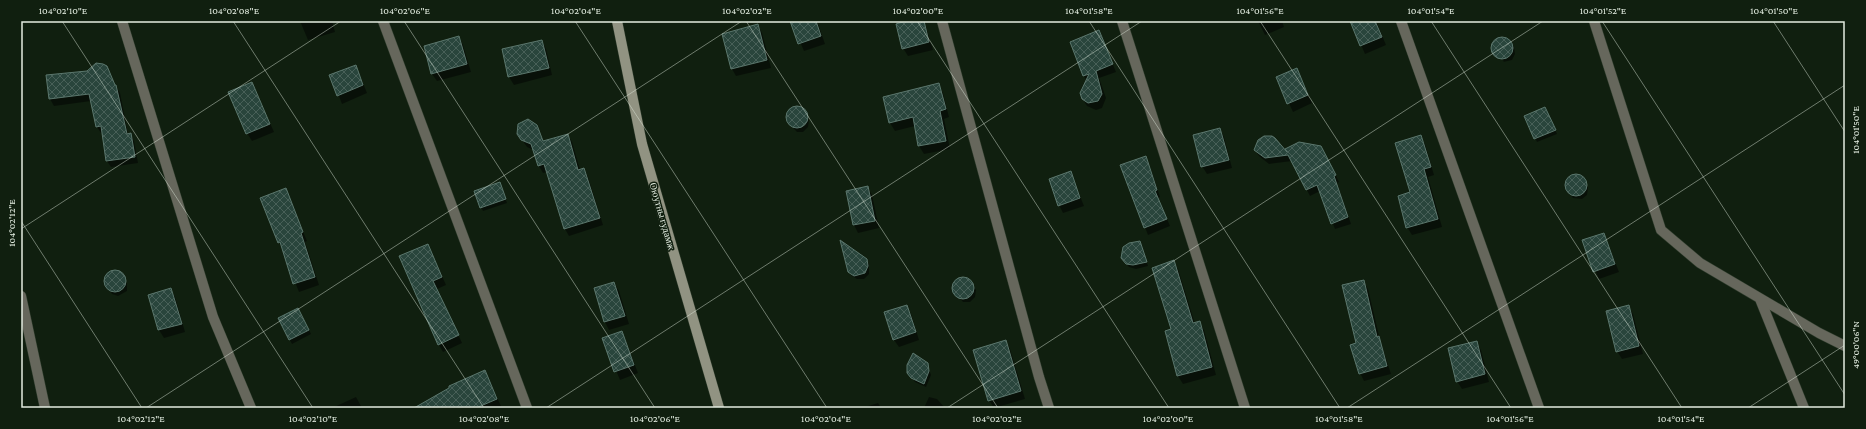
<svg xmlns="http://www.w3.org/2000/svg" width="1866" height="429" font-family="'Crimson Pro',serif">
	<defs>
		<pattern id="building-cross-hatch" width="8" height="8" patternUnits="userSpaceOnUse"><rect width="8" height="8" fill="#29453c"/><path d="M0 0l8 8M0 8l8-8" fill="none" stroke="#486058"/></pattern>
	</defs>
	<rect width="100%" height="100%" fill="#101f0f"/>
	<path fill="#0007" d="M300,21H332L335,32L308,40Z
		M791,21H817L825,44L804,51Z
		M910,21H924L933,50L908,56L903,48Z
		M1258,21H1282L1284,27L1265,35Z
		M1351,21H1376L1386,45L1365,54Z
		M758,25L762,33L771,68L736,76L732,69Z
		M1099,31L1116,72L1099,78L1106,98L1102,108L1096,110L1087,106L1083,99L1081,89L1086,80L1071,42Z
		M459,37L463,45L471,72L437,81L432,74Z
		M1498,37L1509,40L1514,47L1515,54L1512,60L1503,62L1504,61L1494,54L1492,48L1493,42Z
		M542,41L546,49L552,75L514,85L509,77Z
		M356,66L367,93L342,104L331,75Z
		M1297,69L1312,103L1293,112L1277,77Z
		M48,76L116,86L120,93L128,134H130L134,141L138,163L111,167L107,161L103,133H101L97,127L91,101L54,106L50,99Z
		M252,83L274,132L252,141L247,133Z
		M939,85L943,93L949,117L944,119L950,149L924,154L919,146L915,126L895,131L890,123Z
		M793,107L800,108L809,120L808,127L803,132H797L787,121L788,111Z
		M1547,112L1557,134L1537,142L1525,116Z
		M528,120L534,123L543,142L568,135L572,142L580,170L584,169L588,177L603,225L569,236L565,229L547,172L543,173L539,166L534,150L527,147L518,134Z
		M1220,129L1224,137L1232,168L1207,174L1202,166Z
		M1420,137L1425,144L1434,175L1428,177L1442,227L1412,235L1407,227L1411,193Z
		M1274,139L1289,157L1325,154L1339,182L1337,183L1351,224L1335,229L1320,191L1310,196L1292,161L1269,164L1259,156L1255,150Z
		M1145,157L1149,164L1160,197L1158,198L1170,226L1148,235L1121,165Z
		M1070,172L1084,206L1063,213L1059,205Z
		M1572,175L1583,177L1588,188L1587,195L1582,199L1573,198L1566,189L1567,179Z
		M501,187L507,203L483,211L481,207Z
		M868,187L872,195L879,228L858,233L854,225L847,192Z
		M285,189L307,241L305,242L319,285L299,292L279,242Z
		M1604,234L1619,272L1599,279L1583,241Z
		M428,245L446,285L437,289L462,343L443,352L439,345Z
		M1142,246L1148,266L1136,269L1129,267L1125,262Z
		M866,260L869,264V274L864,279H857L852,276L849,271Z
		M1174,262L1178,269L1195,324L1199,322L1204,330L1216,375L1183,384L1178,376L1166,331L1172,330Z
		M115,271L121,273L127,284V291L118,296L112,294L104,281L108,273Z
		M960,278L970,280L976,290L975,297L970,302H963L954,291L955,282Z
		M1363,281L1368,289L1380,340L1391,374L1364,381L1360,373L1357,344Z
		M614,283L619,291L629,324L609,330L605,322L595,289Z
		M171,290L175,297L185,332L164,338L159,330L149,296Z
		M906,306L911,314L919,340L899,347L894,340Z
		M1628,306L1633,314L1643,354L1622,359L1617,351Z
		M298,309L311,334L292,344L279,319Z
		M622,332L638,373L620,380L603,339Z
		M1006,341L1010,349L1025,399L994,408L989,400Z
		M1476,342L1481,350L1489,382L1462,389L1457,381Z
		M927,364L931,375L926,387L915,382L907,369Z
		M484,371L501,406L497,408H434Z
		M356,397L362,408H332Z
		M929,397L937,399L945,408H924Z
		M878,403L881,408H862Z"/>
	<path fill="url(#building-cross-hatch)" stroke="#5b776d" d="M790,21H816L821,36L798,44Z
		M906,21H924L929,42L902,49L896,24Z
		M1350,21H1375L1382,37L1360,46Z
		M758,24L767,60L731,69L722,34Z
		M1099,30L1113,64L1096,71L1102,94L1098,101L1088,103L1082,99L1080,93L1089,74L1083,76L1070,42Z
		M459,36L467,64L431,74L424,46Z
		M1491 48a11 11 0 1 1 22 0a11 11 0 1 1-22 0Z
		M542,40L549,68L508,77L502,49Z
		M96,63L103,64L107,66L115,85H116L127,134L131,133L135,157L106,161L101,126L96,127L89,94L49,99L46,75L87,71Z
		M356,65L363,85L337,96L329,75Z
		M1297,68L1308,95L1287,104L1276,77Z
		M252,82L270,124L246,134L228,92Z
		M939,83L946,109L940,111L946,141L918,146L913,117L889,123L883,97Z
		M786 117a11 11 0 1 1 22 0a11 11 0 1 1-22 0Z
		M1545,107L1556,130L1534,139L1524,116Z
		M528,119L537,125L543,141L568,134L578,170L584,168L600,218L564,229L544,164L538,166L531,144L521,140L517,134L518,124Z
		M1220,128L1229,160L1201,167L1193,135Z
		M1421,135L1431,167L1424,169L1438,219L1406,228L1398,196L1410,192L1395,143Z
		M1264,136H1272L1275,138L1287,152L1285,149L1299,142L1321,146L1336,175L1334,176L1348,217L1331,224L1317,185L1306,190L1288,155L1265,158L1254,150L1258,140Z
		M1146,156L1157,190L1155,191L1167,219L1144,228L1120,165Z
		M1071,171L1080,198L1058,206L1049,179Z
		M1565 185a11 11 0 1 1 22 0a11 11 0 1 1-22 0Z
		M500,182L506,199L480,208L474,191Z
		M868,186L875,221L853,225L846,191Z
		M286,188L303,232L301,233L315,277L293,284L280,242L278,243L260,198Z
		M1604,233L1615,264L1593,272L1582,240Z
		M840,240L867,259L868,266L865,273L854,276L848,272Z
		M1140,241L1147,262L1133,265L1126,264L1121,258L1123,247L1129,243Z
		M428,244L442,277L433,281L459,335L438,345L399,256Z
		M1174,260L1193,323L1200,321L1212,367L1177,376L1165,331L1171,329L1152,268Z
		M104 281a11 11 0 1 1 22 0a11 11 0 1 1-22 0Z
		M952 288a11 11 0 1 1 22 0a11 11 0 1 1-22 0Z
		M1364,280L1377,337L1379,336L1387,366L1359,374L1350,345L1356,343L1342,285Z
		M614,282L625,316L604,322L594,288Z
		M171,288L182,324L158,330L148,295Z
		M907,305L916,332L893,340L884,312Z
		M1629,305L1639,346L1616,352L1606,311Z
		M298,308L309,330L289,340L278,318Z
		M622,331L634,365L614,372L602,338Z
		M1006,340L1021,391L988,401L973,350Z
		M1477,341L1485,374L1456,382L1448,348Z
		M913,353L928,363L929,371L924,384L911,378L907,373V365Z
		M485,370L497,399L476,408H414L449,388V386Z"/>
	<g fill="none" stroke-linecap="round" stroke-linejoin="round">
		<defs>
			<path id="street" d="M122,21L213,317L251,408
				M383,21L527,408
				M942,21L1039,377L1049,408
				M1122,21L1245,408
				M1401,21L1539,408
				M1594,21L1661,230L1700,263L1819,333L1845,346
				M21,296L45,408
				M1760,299L1804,408"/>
			<path id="secondary" d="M617,21L642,144L719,408"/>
		</defs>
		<use href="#street" stroke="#2e3c2c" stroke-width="11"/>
		<use href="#secondary" stroke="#2e3c2c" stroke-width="11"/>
		<use href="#street" stroke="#66675c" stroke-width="10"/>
		<use href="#secondary" stroke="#919382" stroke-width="10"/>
	</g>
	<path fill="none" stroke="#e3ede1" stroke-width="1" stroke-opacity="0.45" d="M62,21L313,408M233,21L484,408M404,21L655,408M575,21L827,408M746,21L998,408M917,21L1169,408M1089,21L1340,408M1260,21L1511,408M1431,21L1682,408M1602,21L1845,395M1773,21L1845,132M21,221L142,408M21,229L341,21M146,408L742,21M546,408L1142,21M947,408L1543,21M1347,408L1845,85M1748,408L1845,345"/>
	<g text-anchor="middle" stroke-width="3" stroke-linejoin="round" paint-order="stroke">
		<g font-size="10" fill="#e3ede1" stroke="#101f0f">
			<text transform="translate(663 216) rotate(74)" y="4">Оюутны гудамж</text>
		</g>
	</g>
	<rect width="1866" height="429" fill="none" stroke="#101f0f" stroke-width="44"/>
	<rect x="22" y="22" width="1822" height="385" fill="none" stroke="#e3ede1" stroke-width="1.5"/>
	<g font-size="10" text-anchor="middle" fill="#e3ede1">
		<text x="63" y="14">104°02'10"E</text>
		<text x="234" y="14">104°02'08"E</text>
		<text x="405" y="14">104°02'06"E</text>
		<text x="576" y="14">104°02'04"E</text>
		<text x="747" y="14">104°02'02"E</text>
		<text x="918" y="14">104°02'00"E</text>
		<text x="1089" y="14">104°01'58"E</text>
		<text x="1260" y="14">104°01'56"E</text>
		<text x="1431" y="14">104°01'54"E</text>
		<text x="1603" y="14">104°01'52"E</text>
		<text x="1774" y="14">104°01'50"E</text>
		<text transform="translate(1855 130) rotate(-90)" y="4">104°01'50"E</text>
		<text transform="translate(11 223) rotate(-90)" y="4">104°02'12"E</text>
		<text transform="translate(1855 345) rotate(-90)" y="4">49°00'06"N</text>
		<text x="141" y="422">104°02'12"E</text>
		<text x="313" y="422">104°02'10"E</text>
		<text x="484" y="422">104°02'08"E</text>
		<text x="655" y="422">104°02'06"E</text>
		<text x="826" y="422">104°02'04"E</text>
		<text x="997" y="422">104°02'02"E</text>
		<text x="1168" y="422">104°02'00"E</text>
		<text x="1339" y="422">104°01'58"E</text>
		<text x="1510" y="422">104°01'56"E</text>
		<text x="1681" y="422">104°01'54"E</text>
	</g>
</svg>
